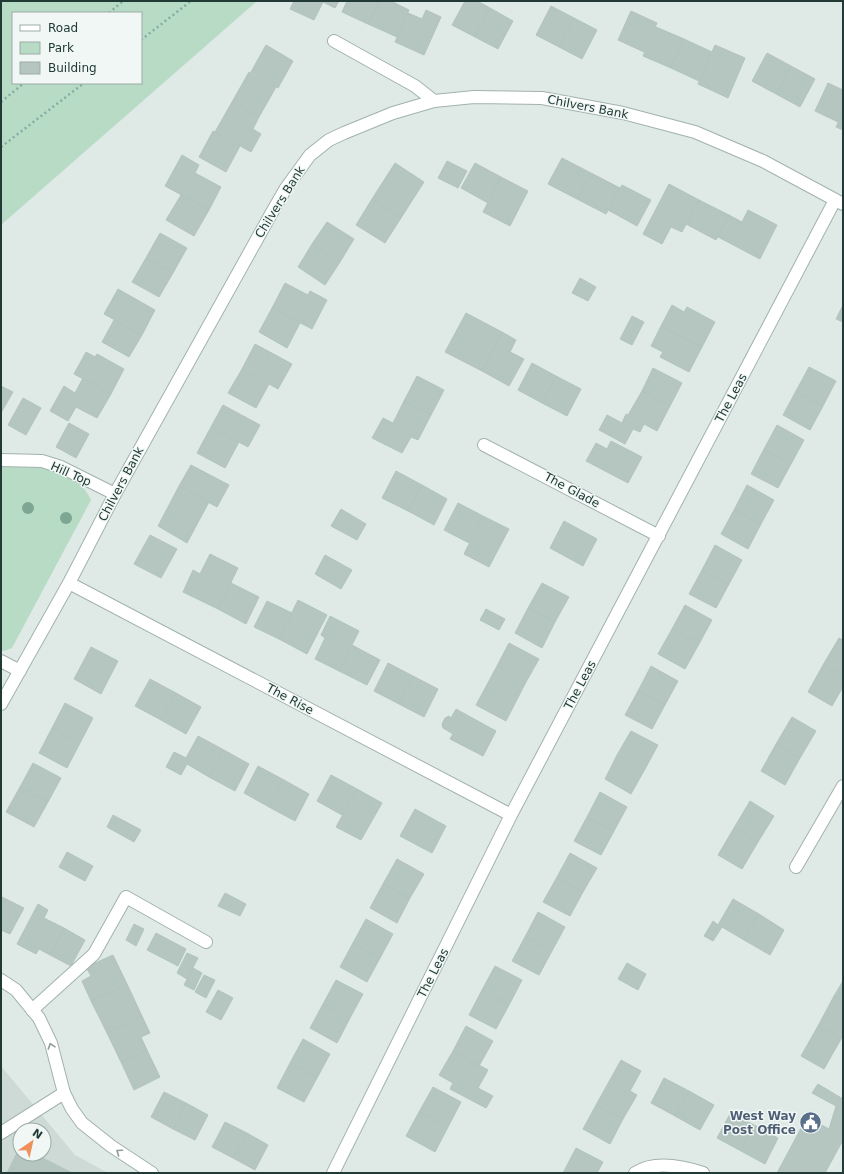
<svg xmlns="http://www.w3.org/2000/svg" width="844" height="1174" font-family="'DejaVu Sans',sans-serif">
	<rect width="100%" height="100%" fill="#dfeae7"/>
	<path fill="#cedad6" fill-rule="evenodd" d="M1,1066L75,1155L108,1173H1ZM20,1130H44V1154H20Z"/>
	<path fill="#b8dbc6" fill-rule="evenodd" d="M1,1H257L1,225ZM13,13H141V83H13Z
		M33,465C50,468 73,476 84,489C87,492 89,496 91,500L12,648L4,651L1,650V466Z"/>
	<path fill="#b5c5c0" stroke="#b2c4be" d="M294,1H339L335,8L323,2L314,20L290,9Z
		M347,1H379L368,24L342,12Z
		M379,1H391L409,10L397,37L368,24Z
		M465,1H477L490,8L475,37L452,25Z
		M551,6L574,18L559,47L536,35Z
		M490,8L513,21L498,49L475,37Z
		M426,10L441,17L424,55L395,42L408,13L422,19Z
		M631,11L657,23L644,52L618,40Z
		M574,18L597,30L582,59L559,47Z
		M656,27L684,39L671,68L643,56Z
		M684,39L712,52L699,81L671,68Z
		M266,45L293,61L278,88L251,72Z
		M715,45L745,58L728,98L698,84Z
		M767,53L791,66L776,94L752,81Z
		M791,66L815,79L800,107L776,94Z
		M249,72L276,87L259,117L232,102Z
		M828,83L843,90V112L838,122L815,111Z
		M232,102L259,117L253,129L261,134L251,152L215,132Z
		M843,112V130L836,127Z
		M213,131L240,146L226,172L199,157Z
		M182,155L199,165L195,173L221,187L209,210L165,186Z
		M562,158L591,173L577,199L548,184Z
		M447,161L467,171L458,188L438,178Z
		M395,163L424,182L401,218L372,199Z
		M475,163L501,177L488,203L461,188Z
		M591,173L620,188L606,214L577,199Z
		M501,177L528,191L510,226L483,212Z
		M669,184L699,200L682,232L671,227L662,244L643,234Z
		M622,185L651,200L637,226L608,210Z
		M181,195L209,210L194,236L166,220Z
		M372,199L401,218L385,243L356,225Z
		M699,200L729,215L716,240L686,224Z
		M748,210L777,225L760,259L718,237L729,215L742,222Z
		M327,222L354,239L340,262L312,244Z
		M160,233L187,248L173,273L146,258Z
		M312,244L340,262L325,285L298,267Z
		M146,258L173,273L159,297L132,282Z
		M580,278L596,287L588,301L572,293Z
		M285,283L308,295L310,291L327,300L312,329L272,308Z
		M118,289L155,310L142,335L104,314Z
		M672,305L684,312L687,307L715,322L702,347L661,326Z
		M843,305V322L836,319Z
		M272,308L300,323L287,348L259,332Z
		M466,313L502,332L482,371L445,352Z
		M632,316L644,322L632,345L620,339Z
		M114,320L142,335L129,357L102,342Z
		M661,326L702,347L689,372L660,357L663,352L651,346Z
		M502,332L516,340L510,352L524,359L509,386L482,371Z
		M255,344L292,364L278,389L242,369Z
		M86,352L95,357L97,354L124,369L111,394L74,374Z
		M532,363L556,376L542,403L518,390Z
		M809,367L836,381L823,406L796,391Z
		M653,368L682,383L670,406L642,391Z
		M242,369L269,384L256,408L228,393Z
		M417,376L444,390L431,415L404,401Z
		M556,376L581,389L567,416L542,403Z
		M83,378L111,394L97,418L76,407L68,421L50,411L64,386L75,393Z
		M1,386L13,392L1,413Z
		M642,391L670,406L657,431L644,424L640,432L633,429L625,444L599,430L607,415L622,423L626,414L628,415Z
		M796,391L823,406L810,430L783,415Z
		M23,398L41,408L26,435L8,425Z
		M404,401L431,415L418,440L411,437L402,453L372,438L383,418L393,423Z
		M223,405L260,425L248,447L211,427Z
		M69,423L89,434L76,458L56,447Z
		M777,425L804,440L791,464L764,449Z
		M211,427L239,442L225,468L197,453Z
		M611,441L642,457L628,483L586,461L596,443L607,449Z
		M764,449L791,464L778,488L751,474Z
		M191,465L229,485L217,507L179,486Z
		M396,471L422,485L408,511L382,498Z
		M422,485L447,499L434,525L408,511Z
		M747,485L774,500L761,524L734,510Z
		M179,486L209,502L187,543L158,526Z
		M458,503L483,516L469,543L444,530Z
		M341,509L366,524L357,540L331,526Z
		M734,510L761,524L748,549L721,534Z
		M483,516L509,529L489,567L464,554Z
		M564,521L597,539L583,566L550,548Z
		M150,535L177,549L161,578L134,564Z
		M715,545L742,560L729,584L702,570Z
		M210,554L238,568L218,609L183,592L193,570L200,574Z
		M325,555L352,570L341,589L315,574Z
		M702,570L729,584L716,608L689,594Z
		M231,583L259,597L246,624L218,609Z
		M542,583L569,597L555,622L528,608Z
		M298,600L327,615L307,654L279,639Z
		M267,601L292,613L279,639L254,627Z
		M685,605L712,620L699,644L672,629Z
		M528,608L555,622L542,648L515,633Z
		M486,609L505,619L499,630L480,620Z
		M330,616L359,631L339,671L315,659L325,638L321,635Z
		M672,629L699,644L685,669L658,654Z
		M839,638L843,640V676L823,665Z
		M509,643L539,659L526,682L497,666Z
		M352,645L380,660L367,685L339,671Z
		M91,647L118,661L101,694L74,679Z
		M388,663L413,676L399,704L374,691Z
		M823,665L843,676V687L832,706L808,692Z
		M497,666L526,682L506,721L476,705Z
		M651,666L678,681L665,705L638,691Z
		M413,676L438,689L424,717L399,704Z
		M150,679L176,693L161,720L135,706Z
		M638,691L665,705L652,729L625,715Z
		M176,693L201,707L186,734L161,720Z
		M65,703L93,718L80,743L52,728Z
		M456,709L496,731L483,756L450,739L453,734L443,728L442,724L445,718L449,716L451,718Z
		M792,717L816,731L800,758L776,744Z
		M52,728L80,743L67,768L39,753Z
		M631,731L658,745L645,769L617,755Z
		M198,736L224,750L209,777L187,764L181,775L166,767L174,752L186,758Z
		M776,744L800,758L785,785L761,771Z
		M224,750L249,764L235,791L209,777Z
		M617,755L645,769L631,794L605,779Z
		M33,763L61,778L48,802L20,787Z
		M258,766L284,780L269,807L244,793Z
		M331,775L357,789L342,815L317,801Z
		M284,780L309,794L295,821L269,807Z
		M20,787L48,802L34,827L6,812Z
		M357,789L382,803L361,840L336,827Z
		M600,792L627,807L614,831L587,817Z
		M750,801L774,816L758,842L734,828Z
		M415,809L446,826L432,853L400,836Z
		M113,815L141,830L134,842L107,827Z
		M587,817L614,831L601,855L574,841Z
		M734,828L758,842L742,869L718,855Z
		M67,852L93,866L85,881L59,867Z
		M570,853L597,868L583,892L557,877Z
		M397,859L424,874L410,898L383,884Z
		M557,877L583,892L570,916L543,902Z
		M383,884L410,898L397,923L370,908Z
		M225,893L246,904L240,916L218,906Z
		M2,897L24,908L10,934L1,930V899Z
		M733,899L759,914L744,940L722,927L713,941L704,936L713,921L718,925Z
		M38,904L48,910L44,918L64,928L50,955L39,949L36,954L17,944Z
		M538,912L565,927L552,951L525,937Z
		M759,914L784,930L770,955L744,940Z
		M366,919L393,934L380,958L353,943Z
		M134,924L144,929L136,946L126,940Z
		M64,928L85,940L71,966L50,955Z
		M156,933L186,949L178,966L147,950Z
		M525,937L552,951L539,975L512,961Z
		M353,943L380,958L367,982L340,967Z
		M187,953L198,958L187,979L177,973Z
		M113,955L127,984L91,1001L82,981L91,976L86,967Z
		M627,963L646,974L638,990L618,979Z
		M495,966L522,980L509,1005L482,990Z
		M193,968L202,973L194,990L184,985Z
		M204,975L215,980L206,998L195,992Z
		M336,980L363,994L350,1018L323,1004Z
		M843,981V1001L834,996Z
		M127,984L142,1016L107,1033L91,1001Z
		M218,990L233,998L221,1020L206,1012Z
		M482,990L509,1005L496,1029L469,1015Z
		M834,996L843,1001V1035L841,1039L818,1026Z
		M323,1004L350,1018L337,1043L310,1028Z
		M142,1016L150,1033L141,1037L147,1050L121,1062L107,1033Z
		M466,1026L493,1041L479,1066L453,1051Z
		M818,1026L841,1039L824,1069L801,1056Z
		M303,1039L330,1054L317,1078L290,1063Z
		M147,1050L160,1077L134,1090L121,1062Z
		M453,1051L488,1070L478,1088L493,1096L486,1108L450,1089L453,1083L439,1075Z
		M621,1060L641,1071L630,1091L637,1095L623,1119L596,1105Z
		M290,1063L317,1078L304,1102L277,1088Z
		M664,1078L689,1091L675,1116L651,1103Z
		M818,1084L843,1099V1140L825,1173H777L807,1117L829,1129L836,1106L812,1093Z
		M433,1087L461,1102L448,1127L419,1112Z
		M689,1091L714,1105L700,1130L675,1116Z
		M164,1092L186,1103L173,1129L151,1117Z
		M186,1103L208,1115L195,1140L173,1129Z
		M596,1105L623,1119L610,1144L583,1129Z
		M419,1112L448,1127L435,1152L406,1136Z
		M731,1112L754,1125L741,1151L717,1138Z
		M225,1122L247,1133L233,1158L212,1147Z
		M754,1125L778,1138L765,1164L741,1151Z
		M247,1133L268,1145L255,1170L233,1158Z
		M20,1147V1154H35L72,1173H7Z
		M576,1148L603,1162L597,1173H563Z"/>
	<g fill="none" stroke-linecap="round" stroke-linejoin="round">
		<defs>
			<path id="lane" d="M334,41L415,86L434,101
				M32,1010L94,954L126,897L206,942
				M1,1133L64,1093"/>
			<path id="street" d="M484,445L659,536
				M1,460L42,461L61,467L115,494
				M69,583L511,815
				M1,661L20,671
				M1,704L69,583L115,494L271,214L286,188L310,155L329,140L344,133L393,113L434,101L474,97L542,98L623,113L695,132L763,161L843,204
				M796,867L843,786
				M1,980L16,990L39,1018L51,1043L64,1093L72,1109L82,1123L111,1146L152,1173
				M333,1173L511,815L835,200
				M635,1173C655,1160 682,1166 703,1173"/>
		</defs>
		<use href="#lane" stroke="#a2b2ae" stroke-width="14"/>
		<use href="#street" stroke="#a2b2ae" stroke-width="14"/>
		<path stroke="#80aea4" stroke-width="2.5" stroke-dasharray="2 3" stroke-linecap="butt" d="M109,13L123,1
			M141,40L191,1
			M1,102L24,83
			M1,147L84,83"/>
		<use href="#lane" stroke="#fff" stroke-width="12"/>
		<use href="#street" stroke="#fff" stroke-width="12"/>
	</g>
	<g fill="#7da793">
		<circle cx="28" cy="508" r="6"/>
		<circle cx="66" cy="518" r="6"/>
	</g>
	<defs><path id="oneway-chevron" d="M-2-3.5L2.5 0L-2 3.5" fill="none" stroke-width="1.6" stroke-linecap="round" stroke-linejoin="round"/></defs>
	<g stroke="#909c9a">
		<use href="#oneway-chevron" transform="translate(51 1046) rotate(-108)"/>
		<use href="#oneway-chevron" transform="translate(119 1152) rotate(-145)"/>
	</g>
	<defs>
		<symbol id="civic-disc" viewBox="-11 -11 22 22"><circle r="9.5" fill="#5c6f8a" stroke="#f0f7f4"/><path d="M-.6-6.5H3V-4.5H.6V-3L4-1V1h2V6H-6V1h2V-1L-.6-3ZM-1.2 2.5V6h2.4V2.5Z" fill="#fff"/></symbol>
	</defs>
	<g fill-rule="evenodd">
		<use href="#civic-disc" x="798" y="1110" width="25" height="25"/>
	</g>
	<g text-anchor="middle" stroke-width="3" stroke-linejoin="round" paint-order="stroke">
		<g font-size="12" fill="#213a36" stroke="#f0f7f4">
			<text transform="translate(588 107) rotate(11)" y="4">Chilvers Bank</text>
			<text transform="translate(280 202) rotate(-58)" y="4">Chilvers Bank</text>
			<text transform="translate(731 398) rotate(-62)" y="4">The Leas</text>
			<text transform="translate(71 474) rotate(24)" y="4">Hill Top</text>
			<text transform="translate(121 484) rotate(-62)" y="4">Chilvers Bank</text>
			<text transform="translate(572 490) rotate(28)" y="4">The Glade</text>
			<text transform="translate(580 685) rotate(-62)" y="4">The Leas</text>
			<text transform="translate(290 699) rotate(28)" y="4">The Rise</text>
			<text transform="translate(433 973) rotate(-63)" y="4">The Leas</text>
		</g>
		<g font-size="12" font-weight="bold" fill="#4e5e75" stroke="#f0f7f4" text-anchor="end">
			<text x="796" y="1120">West Way<tspan x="796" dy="14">Post Office</tspan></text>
		</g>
	</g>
	<rect width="844" height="1174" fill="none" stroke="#213a36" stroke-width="4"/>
	<rect x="12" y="12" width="130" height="72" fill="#f0f7f4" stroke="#9daba8"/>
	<rect x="20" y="25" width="20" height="6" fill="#ffffff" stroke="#9daba8"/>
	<text x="48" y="32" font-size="12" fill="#213a36">Road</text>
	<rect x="20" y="42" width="20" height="12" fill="#b8dbc6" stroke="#9daba8"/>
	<text x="48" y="52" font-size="12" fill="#213a36">Park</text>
	<rect x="20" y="62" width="20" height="12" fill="#b5c5c0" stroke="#9daba8"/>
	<text x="48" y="72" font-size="12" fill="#213a36">Building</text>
	<g transform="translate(32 1142) rotate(34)"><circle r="19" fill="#f0f7f4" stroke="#9daba8"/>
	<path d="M0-3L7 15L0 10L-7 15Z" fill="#ef8f59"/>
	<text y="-6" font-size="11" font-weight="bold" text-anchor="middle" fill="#213a36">N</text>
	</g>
</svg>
